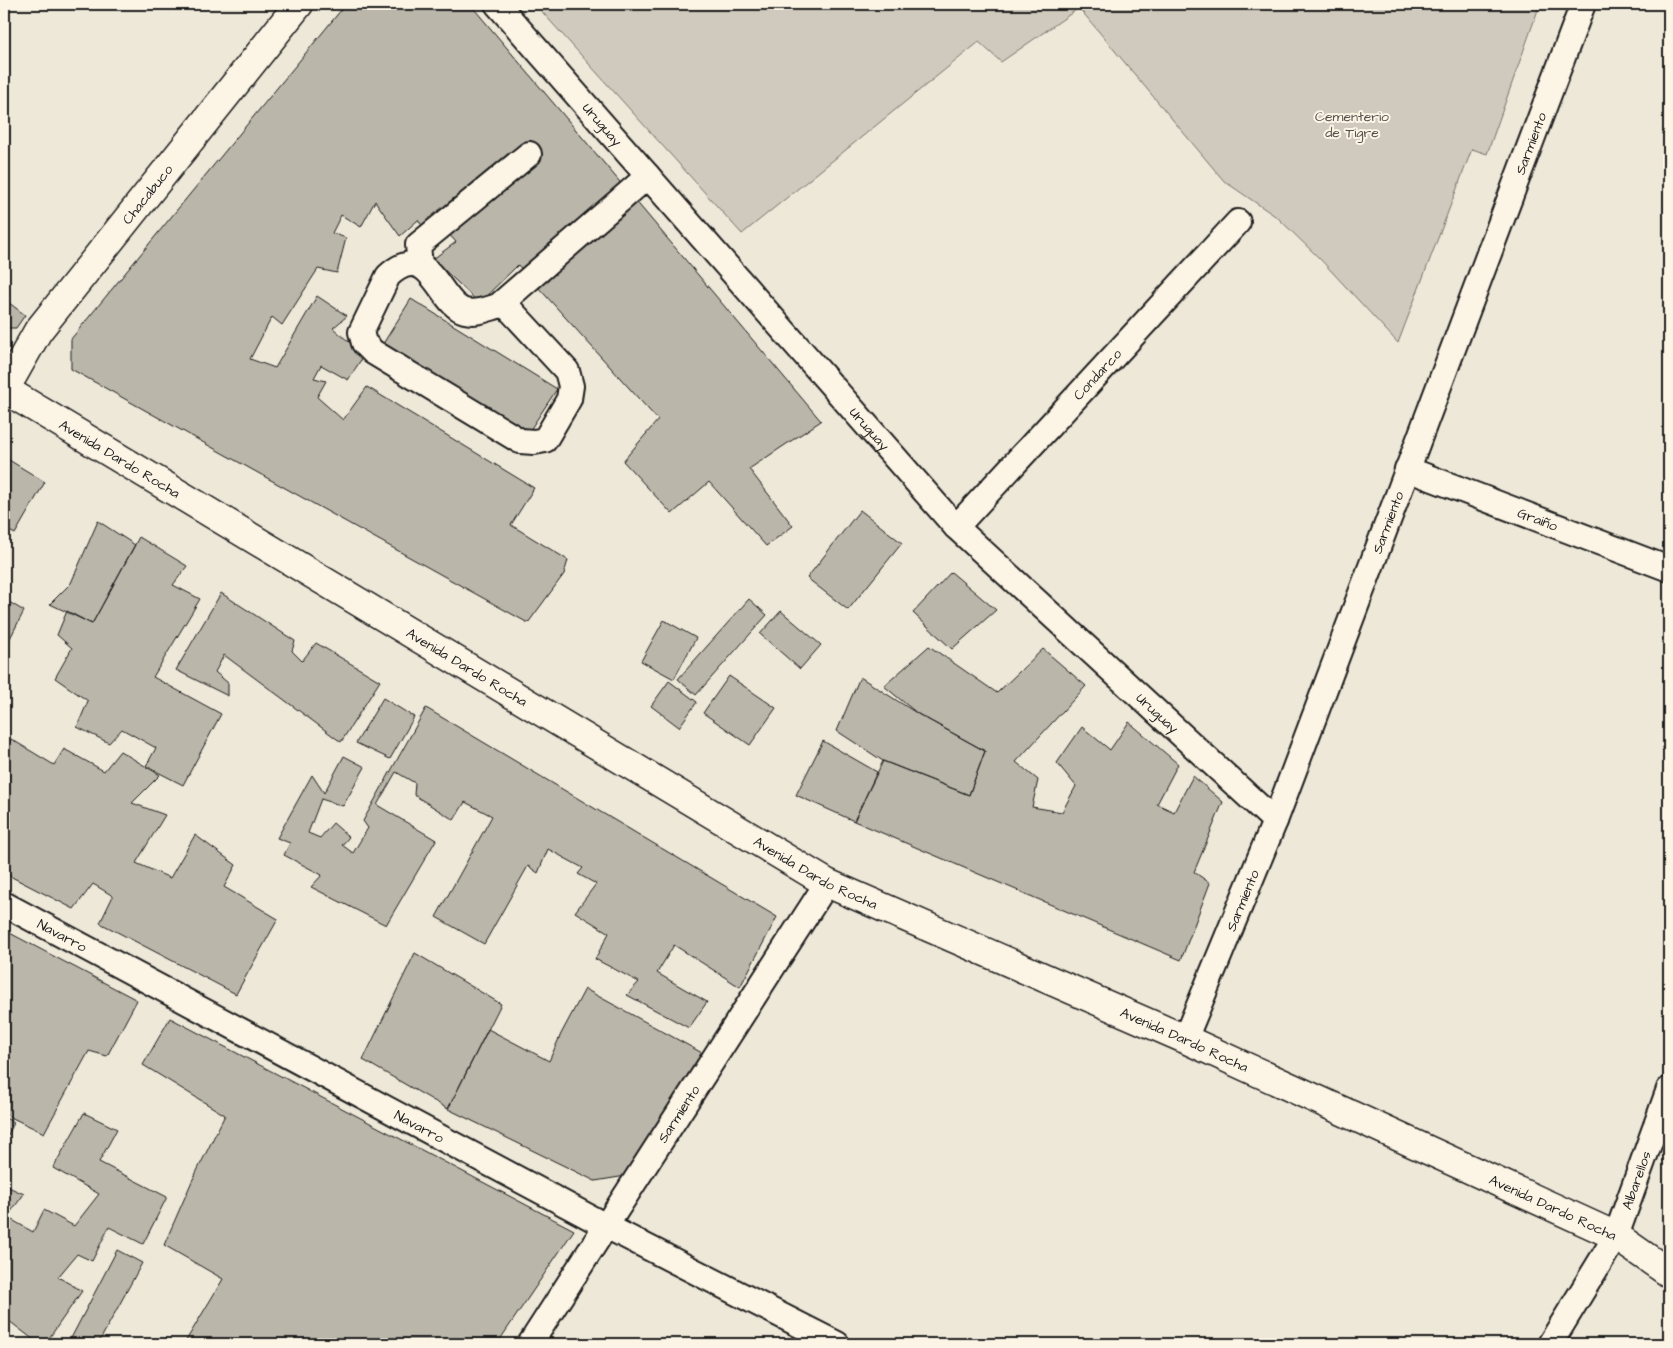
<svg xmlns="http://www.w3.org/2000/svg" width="1673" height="1348" font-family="'Architects Daughter',sans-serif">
	<rect width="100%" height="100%" fill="#eee8d9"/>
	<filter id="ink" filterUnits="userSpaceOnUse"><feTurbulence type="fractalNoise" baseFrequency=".02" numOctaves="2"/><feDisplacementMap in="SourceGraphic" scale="10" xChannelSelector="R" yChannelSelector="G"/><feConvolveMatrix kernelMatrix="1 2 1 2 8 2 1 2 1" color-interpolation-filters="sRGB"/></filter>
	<g filter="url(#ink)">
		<path fill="#cfcabd" stroke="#76736c" d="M535,4H1540L1487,154L1472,149L1398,343L1321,260L1278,218L1224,181L1079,8L1001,62L979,42L742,234Z"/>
		<path fill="#bab6aa" stroke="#1c1c1c" d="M346,4H470L821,421L749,469L793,526L766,546L709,482L672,514L623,461L658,420L518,265L479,303L433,259L456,242L435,219L426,231L418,220L400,236L375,201L361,227L341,215L332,233L346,238L337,273L318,269L282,325L272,317L250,359L275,368L317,296L347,316L333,328L364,355L348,380L321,365L314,378L326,381L317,397L343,420L367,387L534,488L511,525L568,560L564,574L528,623L71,369V339Z
			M4,299L25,315L16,328H4Z
			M411,299L557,389L528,433L381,347Z
			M4,457L45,482L15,534L4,528Z
			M860,510L902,543L848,610L807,578Z
			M98,521L135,545L92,624L50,604L71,583Z
			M139,537L187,566L173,585L200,599L153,677L221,714L183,785L146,766L156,748L122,729L109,743L77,727L88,701L55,678L72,648L57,635L67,611L92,624Z
			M951,572L996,610L952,649L913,613Z
			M221,593L295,641L292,651L302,661L316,643L380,681L341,742L224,655L215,672L228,683V696L176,670Z
			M4,599L24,611L4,650Z
			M749,599L767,615L696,695L678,679Z
			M781,611L821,645L800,669L760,634Z
			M664,620L696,638L674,679L641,661Z
			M929,646L997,693L1043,649L1086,686L1016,762L1038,780L1032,807L1062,812L1076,786L1057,763L1082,727L1110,750L1129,722L1178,764L1157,804L1174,812L1193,776L1223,802L1194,872L1210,883L1181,960L854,821L883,761L969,795L985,751L918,714L884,686Z
			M729,676L776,708L750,745L703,713Z
			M860,677L918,714L985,751L969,795L883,761L837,731Z
			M669,681L697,702L679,727L651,706Z
			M383,698L414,717L390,759L356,743Z
			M426,708L777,917L740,987L674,945L657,973L707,1002L689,1028L627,995L639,982L595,959L609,933L575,912L596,884L578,874L583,868L548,849L538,873L528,866L484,944L436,917L492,816L465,802L454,820L414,795L415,783L396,772L377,805L436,840L386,925L311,887L322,875L284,855L290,843L277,838L312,775L324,793L344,756L365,767L343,806L321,799L308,833L320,838L333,823L349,837L342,845L353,853L368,828L363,821Z
			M11,739L54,765L64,749L104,771L120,751L160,775L132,803L165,815L136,863L170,878L195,835L236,865L224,887L278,919L236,994L100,923L113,896L93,884L74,909L4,873V751Z
			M823,741L877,772L854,821L796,795Z
			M4,930L137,1000L107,1056L89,1051L44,1133L4,1114Z
			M415,953L501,1004L448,1109L363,1060Z
			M585,989L704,1054L632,1175L595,1181L448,1109L488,1029L549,1061L561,1034Z
			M170,1018L574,1230L497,1344H184L223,1279L164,1245L192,1181L225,1115L143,1065Z
			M84,1113L117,1129L99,1162L167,1197L143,1244L109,1227L92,1261L77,1254L58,1277L82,1291L45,1344H39L4,1317V1185L24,1194L7,1217L33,1232L44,1210L74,1226L99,1194L53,1168Z
			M4,1117L14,1123L4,1143Z
			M117,1250L142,1263L98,1344H68Z"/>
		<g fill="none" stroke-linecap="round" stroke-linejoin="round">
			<defs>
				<g id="street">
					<path id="s1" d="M497,4L956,527L1275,821"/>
					<path d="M420,266L418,245L529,154"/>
					<path d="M503,302L567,371L571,386L569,399L545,440L534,442L520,441L373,352L364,343L361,332L388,276C430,237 439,305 465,311C476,314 487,309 498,306L648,176"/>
					<path id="s2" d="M1407,469L1669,569"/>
					<path id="s3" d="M956,527L1238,222"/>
					<path id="s4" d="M4,904L606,1226L837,1344"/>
					<path id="s5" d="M1185,1039L1275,821L1583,4"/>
					<path id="s6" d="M530,1344L827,883"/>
					<path id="s7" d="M1550,1344L1616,1236L1669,1089"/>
				</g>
				<g id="secondary">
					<path id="s8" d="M4,389L827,883L1185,1039L1616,1236L1669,1273"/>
					<path id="s9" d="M4,391L38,331L299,4"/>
				</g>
			</defs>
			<use href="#street" stroke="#1c1c1c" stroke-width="28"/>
			<use href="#secondary" stroke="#1c1c1c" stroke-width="31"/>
			<use href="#street" stroke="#fcf5e5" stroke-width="24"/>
			<use href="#secondary" stroke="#fcf5e5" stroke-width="28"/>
		</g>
	</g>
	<g text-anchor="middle" stroke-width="4" stroke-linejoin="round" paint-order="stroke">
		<g font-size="14" fill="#52504c" stroke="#fcf5e5">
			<text x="1352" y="121">Cementerio<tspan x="1352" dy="16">de Tigre</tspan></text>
		</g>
		<g font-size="14" fill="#1c1c1c" stroke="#fcf5e5">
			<text dy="5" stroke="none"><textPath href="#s1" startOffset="160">Uruguay</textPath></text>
			<text dy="5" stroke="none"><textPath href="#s5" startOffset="960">Sarmiento</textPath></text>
			<text dy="5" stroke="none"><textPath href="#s9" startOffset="244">Chacabuco</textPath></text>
			<text dy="5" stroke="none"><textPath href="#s3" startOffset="208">Condarco</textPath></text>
			<text dy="5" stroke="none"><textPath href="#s1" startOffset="565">Uruguay</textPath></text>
			<text dy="5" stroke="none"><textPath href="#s8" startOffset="135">Avenida Dardo Rocha</textPath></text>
			<text dy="5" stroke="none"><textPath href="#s2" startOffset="140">Graiño</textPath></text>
			<text dy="5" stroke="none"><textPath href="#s5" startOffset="555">Sarmiento</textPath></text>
			<text dy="5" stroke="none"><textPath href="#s8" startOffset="540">Avenida Dardo Rocha</textPath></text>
			<text dy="5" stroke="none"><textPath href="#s1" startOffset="970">Uruguay</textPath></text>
			<text dy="5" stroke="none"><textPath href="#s8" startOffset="945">Avenida Dardo Rocha</textPath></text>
			<text dy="5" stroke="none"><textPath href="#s5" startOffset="150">Sarmiento</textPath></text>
			<text dy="5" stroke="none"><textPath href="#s4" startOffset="66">Navarro</textPath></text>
			<text dy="5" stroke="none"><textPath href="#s8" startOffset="1350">Avenida Dardo Rocha</textPath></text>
			<text dy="5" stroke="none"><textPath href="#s6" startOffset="274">Sarmiento</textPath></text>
			<text dy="5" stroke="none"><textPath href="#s4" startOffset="471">Navarro</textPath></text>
			<text dy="5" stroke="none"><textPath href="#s7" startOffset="186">Albarellos</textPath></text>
			<text dy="5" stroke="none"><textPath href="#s8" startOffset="1755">Avenida Dardo Rocha</textPath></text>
		</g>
	</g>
	<rect width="1673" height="1348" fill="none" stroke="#fcf5e5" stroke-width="20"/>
	<rect x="10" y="10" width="1653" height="1328" fill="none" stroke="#1c1c1c" stroke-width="2" filter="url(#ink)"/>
</svg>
